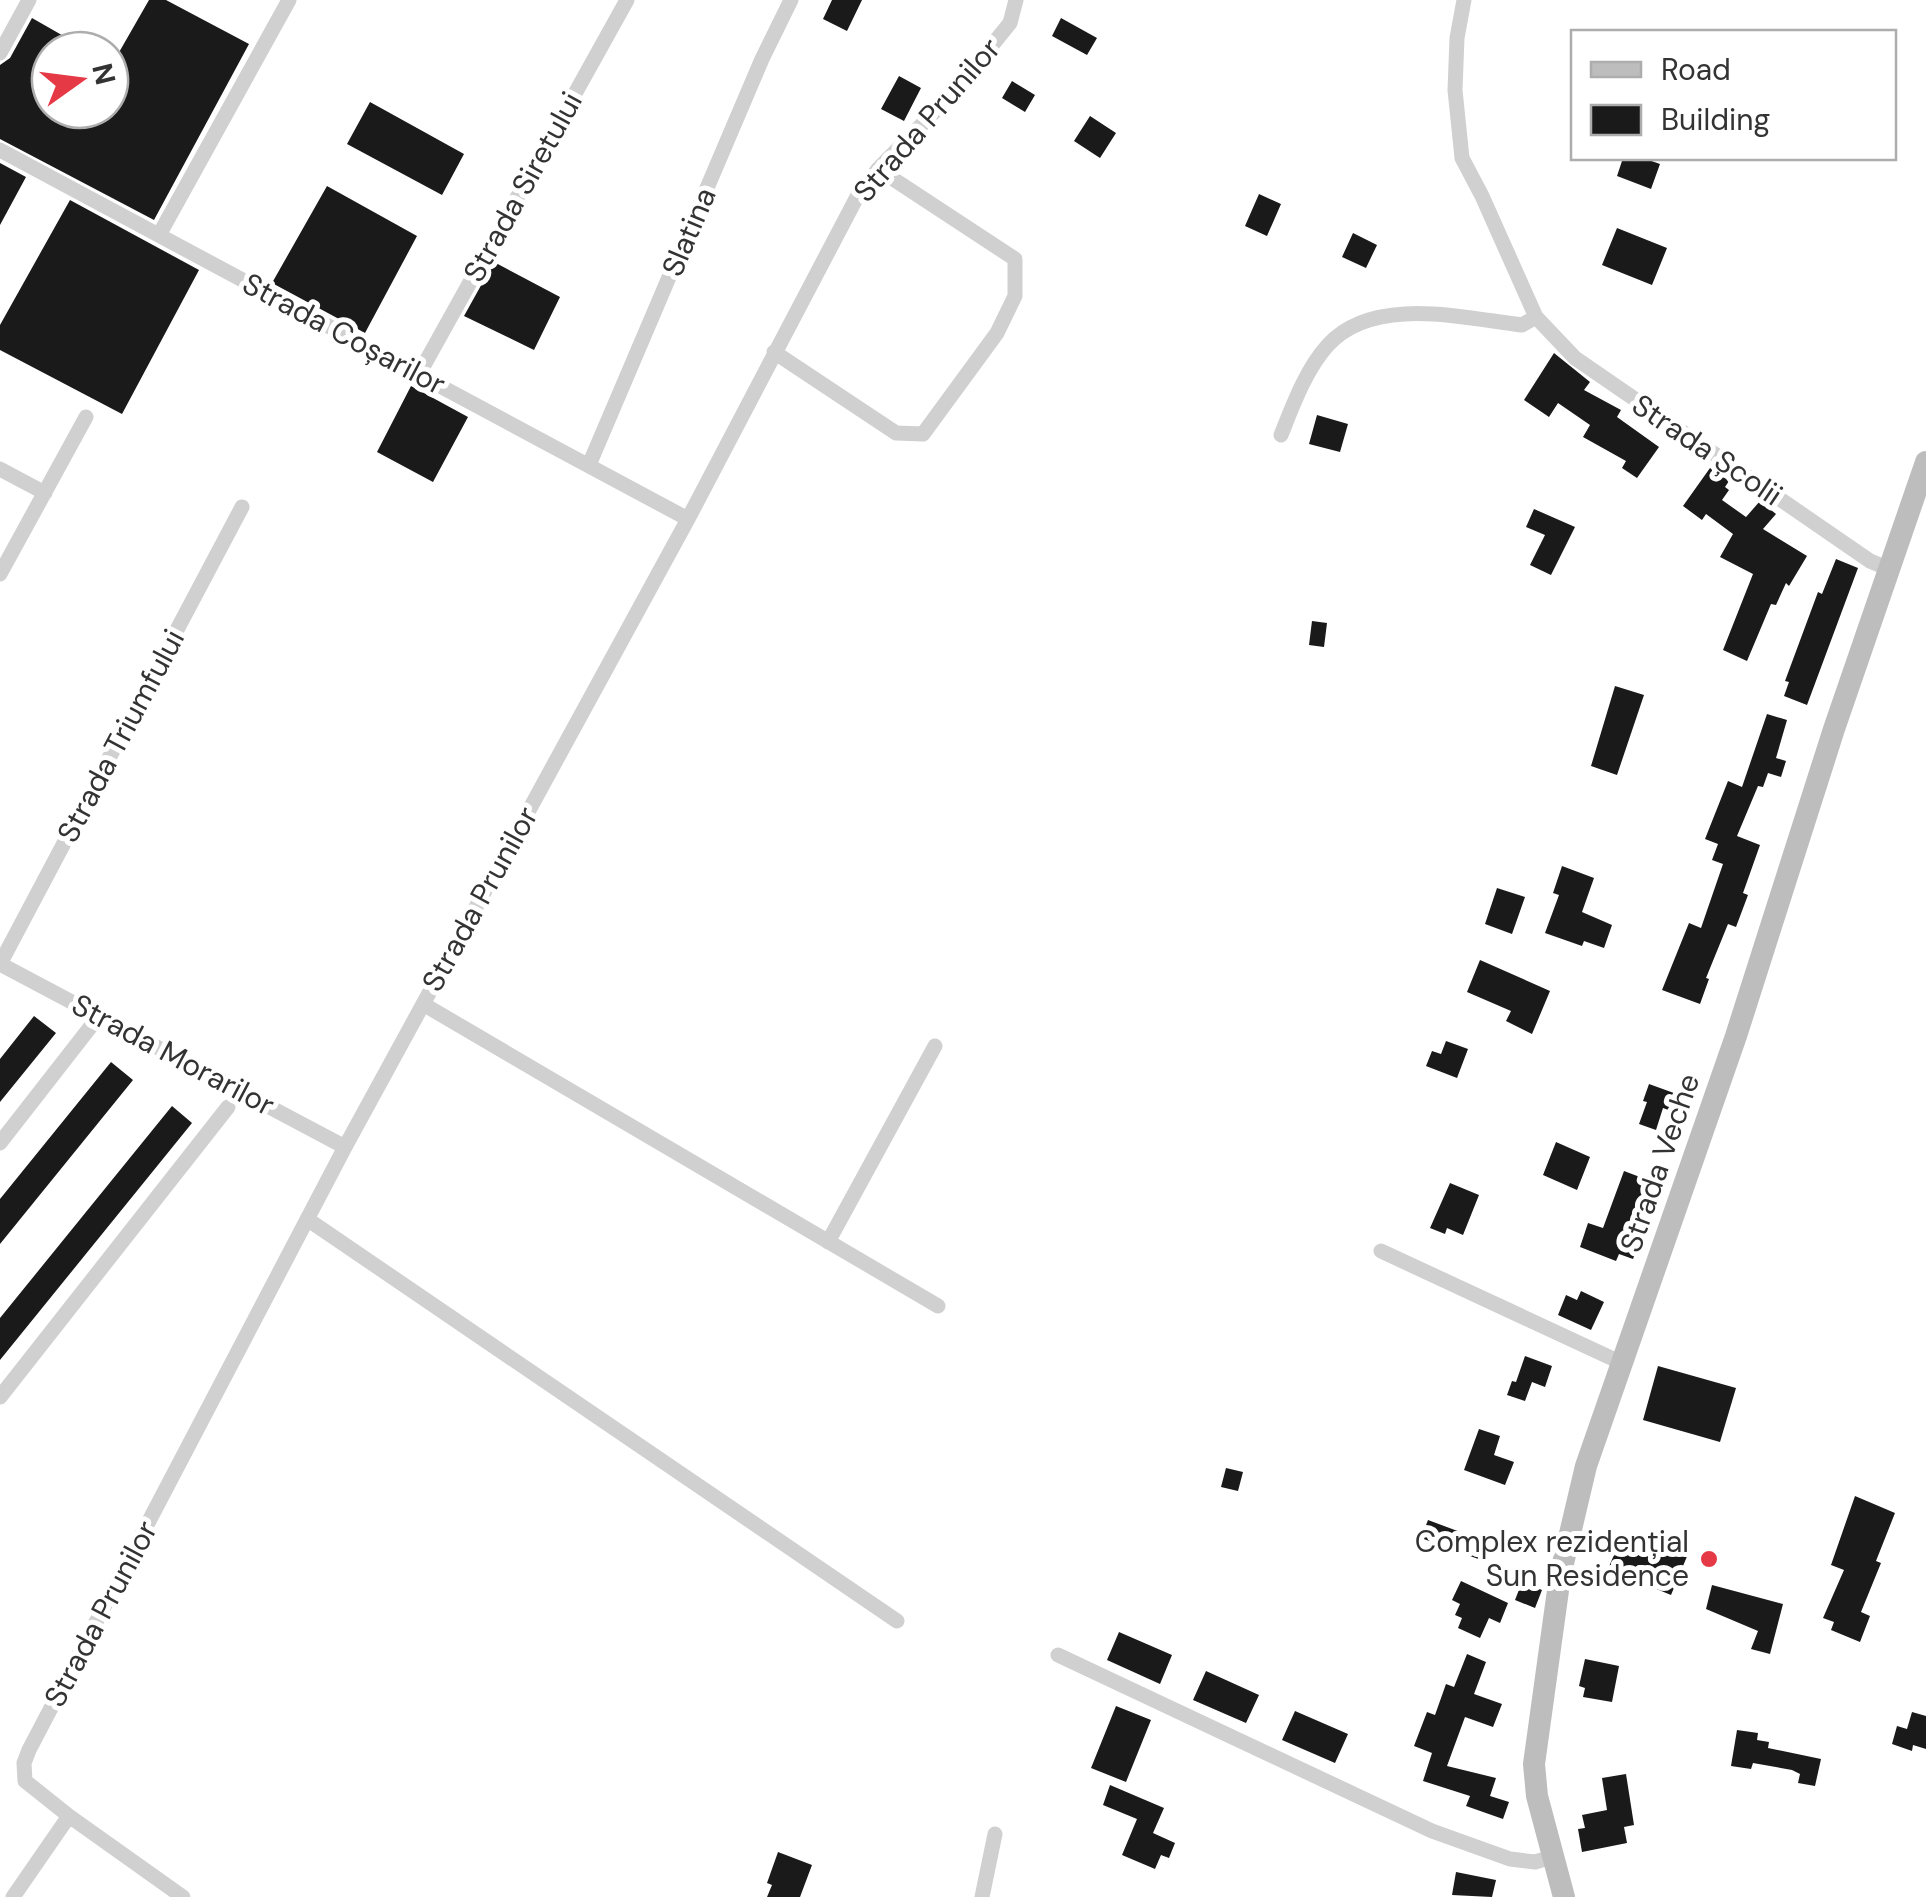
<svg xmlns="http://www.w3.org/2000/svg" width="1926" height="1897" font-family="'DM Sans',sans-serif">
	<rect width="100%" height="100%" fill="#fff"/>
	<path fill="#1a1a1a" d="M149,0H166L249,44L154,220L0,139V65L10,58L32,18L88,50H50V110H110V68Z
		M832,0H862L847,31L823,19Z
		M1061,18L1097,38L1087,55L1052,36Z
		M899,76L921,88L904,121L881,109Z
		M1012,81L1035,95L1025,112L1002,98Z
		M370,102L464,154L442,195L347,144Z
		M1090,116L1116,133L1100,158L1074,141Z
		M1623,158H1643L1660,164L1651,189L1617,176Z
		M0,163L26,177L0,225Z
		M327,186L417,236L365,333L272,283Z
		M1259,194L1281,204L1267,236L1245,226Z
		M70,200L199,270L122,414L0,350V325Z
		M1617,228L1667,248L1652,285L1602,265Z
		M1353,233L1377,245L1366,268L1342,257Z
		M494,262L560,297L534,350L464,316Z
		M1554,353L1590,382L1584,390L1621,410L1617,417L1659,447L1637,478L1622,468L1626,461L1583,437L1590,425L1558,403L1549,417L1524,400Z
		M411,386L468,417L433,482L377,452Z
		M1317,415L1348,424L1340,452L1309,444Z
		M1710,468L1729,481L1725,487L1729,490L1722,500L1746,517L1760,501L1776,514L1763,529L1807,556L1789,586L1786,583L1776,605L1771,604L1747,661L1723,650L1753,574L1720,557L1733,534L1706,514L1702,520L1683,506Z
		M1534,509L1575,527L1551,575L1530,565L1545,535L1526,527Z
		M1836,559L1858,568L1807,705L1784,696L1789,682L1785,681L1818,592L1822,594Z
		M1312,621L1327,623L1324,647L1309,645Z
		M1615,686L1644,695L1617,775L1591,766Z
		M1767,714L1787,720L1776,758L1786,761L1781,777L1768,773L1763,787L1758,786L1737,836L1760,845L1743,893L1748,895L1736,927L1728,924L1706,978L1709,979L1700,1004L1662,990L1689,923L1701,928L1723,864L1712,860L1718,844L1705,839L1728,781L1742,787Z
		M1562,866L1594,878L1582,912L1612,925L1604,948L1584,941L1582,946L1545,933L1559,895L1553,893Z
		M1497,888L1525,897L1512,934L1485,924Z
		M1480,960L1550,991L1532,1034L1506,1021L1511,1011L1467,992Z
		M34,1016L56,1033L0,1102V1059Z
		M1446,1041L1468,1049L1457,1078L1426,1066L1432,1051L1441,1054Z
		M111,1062L133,1080L0,1244V1199Z
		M1649,1084L1685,1097L1679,1114L1663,1108L1656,1130L1639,1124L1647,1102L1643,1101Z
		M172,1106L192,1123L0,1360V1318Z
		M1556,1142L1590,1157L1577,1190L1543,1175Z
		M1624,1171L1661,1185L1633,1259L1619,1254L1616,1261L1580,1247L1588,1223L1603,1228Z
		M1450,1183L1479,1195L1463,1235L1447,1228L1445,1234L1430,1228Z
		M1581,1291L1604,1302L1591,1330L1558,1315L1566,1295L1577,1300Z
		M1525,1356L1552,1366L1545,1387L1532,1382L1525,1401L1507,1395L1512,1381L1516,1382Z
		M1658,1366L1736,1388L1720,1442L1643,1420Z
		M1479,1429L1500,1436L1494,1455L1514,1462L1505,1485L1464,1470Z
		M1226,1468L1243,1472L1238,1491L1221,1487Z
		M1855,1496L1895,1513L1876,1561L1881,1563L1861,1612L1870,1616L1860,1642L1831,1630L1834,1622L1823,1618L1844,1570L1831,1565Z
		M1428,1520L1487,1542L1481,1560L1421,1538Z
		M1664,1535L1682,1543L1679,1550L1688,1554L1671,1595L1608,1569L1622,1536L1658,1551Z
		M1461,1581L1508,1603L1500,1623L1489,1618L1480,1638L1458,1628L1462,1618L1455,1615L1460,1604L1452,1600Z
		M1522,1582L1542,1590L1535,1608L1515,1600Z
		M1712,1585L1783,1604L1770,1654L1751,1649L1758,1631L1706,1609Z
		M1119,1632L1172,1655L1160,1684L1107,1660Z
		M1467,1654L1486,1662L1474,1694L1502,1704L1493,1727L1465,1717L1447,1766L1496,1778L1490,1796L1509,1802L1503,1819L1466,1806L1470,1796L1423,1781L1432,1753L1414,1746L1427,1712L1435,1715L1446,1684L1454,1687Z
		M1585,1659L1619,1666L1612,1702L1583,1697L1585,1688L1579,1686Z
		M1206,1671L1259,1695L1246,1723L1193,1700Z
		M1116,1706L1151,1720L1126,1782L1091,1768Z
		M1295,1711L1348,1734L1335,1763L1282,1740Z
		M1912,1712L1926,1716V1749L1913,1745L1912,1751L1892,1744L1897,1726L1907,1729Z
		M1737,1730L1758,1733L1757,1740L1769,1742L1768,1748L1821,1759L1815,1786L1798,1783L1800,1774L1792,1770L1753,1763L1751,1769L1731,1766Z
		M1626,1774L1634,1825L1624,1827L1627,1843L1582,1852L1578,1829L1585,1828L1582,1815L1607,1810L1602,1778Z
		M1110,1785L1164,1808L1153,1833L1175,1843L1169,1858L1161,1855L1155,1869L1122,1855L1137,1819L1103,1805Z
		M778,1852L812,1865L800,1897H767L772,1885L767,1883Z
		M1456,1872L1496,1880L1492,1897L1452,1895Z"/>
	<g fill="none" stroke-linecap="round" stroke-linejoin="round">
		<path stroke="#d0d0d0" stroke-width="15" d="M1464,0L1457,38L1455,90L1462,158L1482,196L1536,317L1575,358L1870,561L1889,569
			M0,53L29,0
			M0,150L688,519
			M159,235L289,0
			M774,352L896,433L923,434L997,333L1015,296V259L878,169
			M419,374L627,0
			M1281,435C1293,405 1306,369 1328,345C1373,295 1464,318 1522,325L1536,317
			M589,465L762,59L791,0
			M0,469L45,493
			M242,507L0,964L345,1147
			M0,574L86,417
			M423,1004L938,1306
			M0,1143L99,1016
			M307,1219L897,1621
			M828,1242L935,1046
			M1381,1251L1622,1363
			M0,1397L228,1107
			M1058,1655L1432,1831L1510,1859L1535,1862L1552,1857
			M69,1816L183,1897
			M13,1897L69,1816L25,1781L24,1763L29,1750L345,1147L688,519L858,195L878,169L954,92L1010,23L1016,0
			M982,1897L995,1834"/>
		<path stroke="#bdbdbd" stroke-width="22" d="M1564,1897L1537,1796L1534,1764L1560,1576L1586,1466L1736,1036L1834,729L1926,462"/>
	</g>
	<circle fill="#e63946" stroke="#fff" stroke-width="4" cx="1709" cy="1559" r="10"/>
	<g text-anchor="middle" stroke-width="10" stroke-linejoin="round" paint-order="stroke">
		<g font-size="30" fill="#333" stroke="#fff">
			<text transform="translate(927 120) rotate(-49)" y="10">Strada Prunilor</text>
			<text transform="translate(523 187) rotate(-61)" y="10">Strada Siretului</text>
			<text transform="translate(689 232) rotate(-67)" y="10">Slatina</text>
			<text transform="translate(344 334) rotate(28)" y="10">Strada Coșarilor</text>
			<text transform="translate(1707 450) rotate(34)" y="10">Strada Școlii</text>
			<text transform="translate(121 736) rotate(-62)" y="10">Strada Triumfului</text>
			<text transform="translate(480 899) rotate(-61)" y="10">Strada Prunilor</text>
			<text transform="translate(173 1055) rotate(28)" y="10">Strada Morarilor</text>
			<text transform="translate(1660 1163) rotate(-71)" y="10">Strada Veche</text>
			<text transform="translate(101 1614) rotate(-62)" y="10">Strada Prunilor</text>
		</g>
		<g font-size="30" fill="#333" stroke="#fff" text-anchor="end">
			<text x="1689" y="1552">Complex rezidențial<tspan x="1689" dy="34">Sun Residence</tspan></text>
		</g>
	</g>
	<rect x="1571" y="30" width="325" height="130" fill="#ffffff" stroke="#adadad" stroke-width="2.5"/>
	<rect x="1591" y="62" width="50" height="15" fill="#bdbdbd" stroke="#adadad" stroke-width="2.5"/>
	<text x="1661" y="80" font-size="30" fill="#333333">Road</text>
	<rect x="1591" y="105" width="50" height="30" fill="#1a1a1a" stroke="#adadad" stroke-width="2.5"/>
	<text x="1661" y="130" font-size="30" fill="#333333">Building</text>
	<g transform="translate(80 80) rotate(76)"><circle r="48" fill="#ffffff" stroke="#adadad" stroke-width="2.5"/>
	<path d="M0-8L18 38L0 25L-18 38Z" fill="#e63946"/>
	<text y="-15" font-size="28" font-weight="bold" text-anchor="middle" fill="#333333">N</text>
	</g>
</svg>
